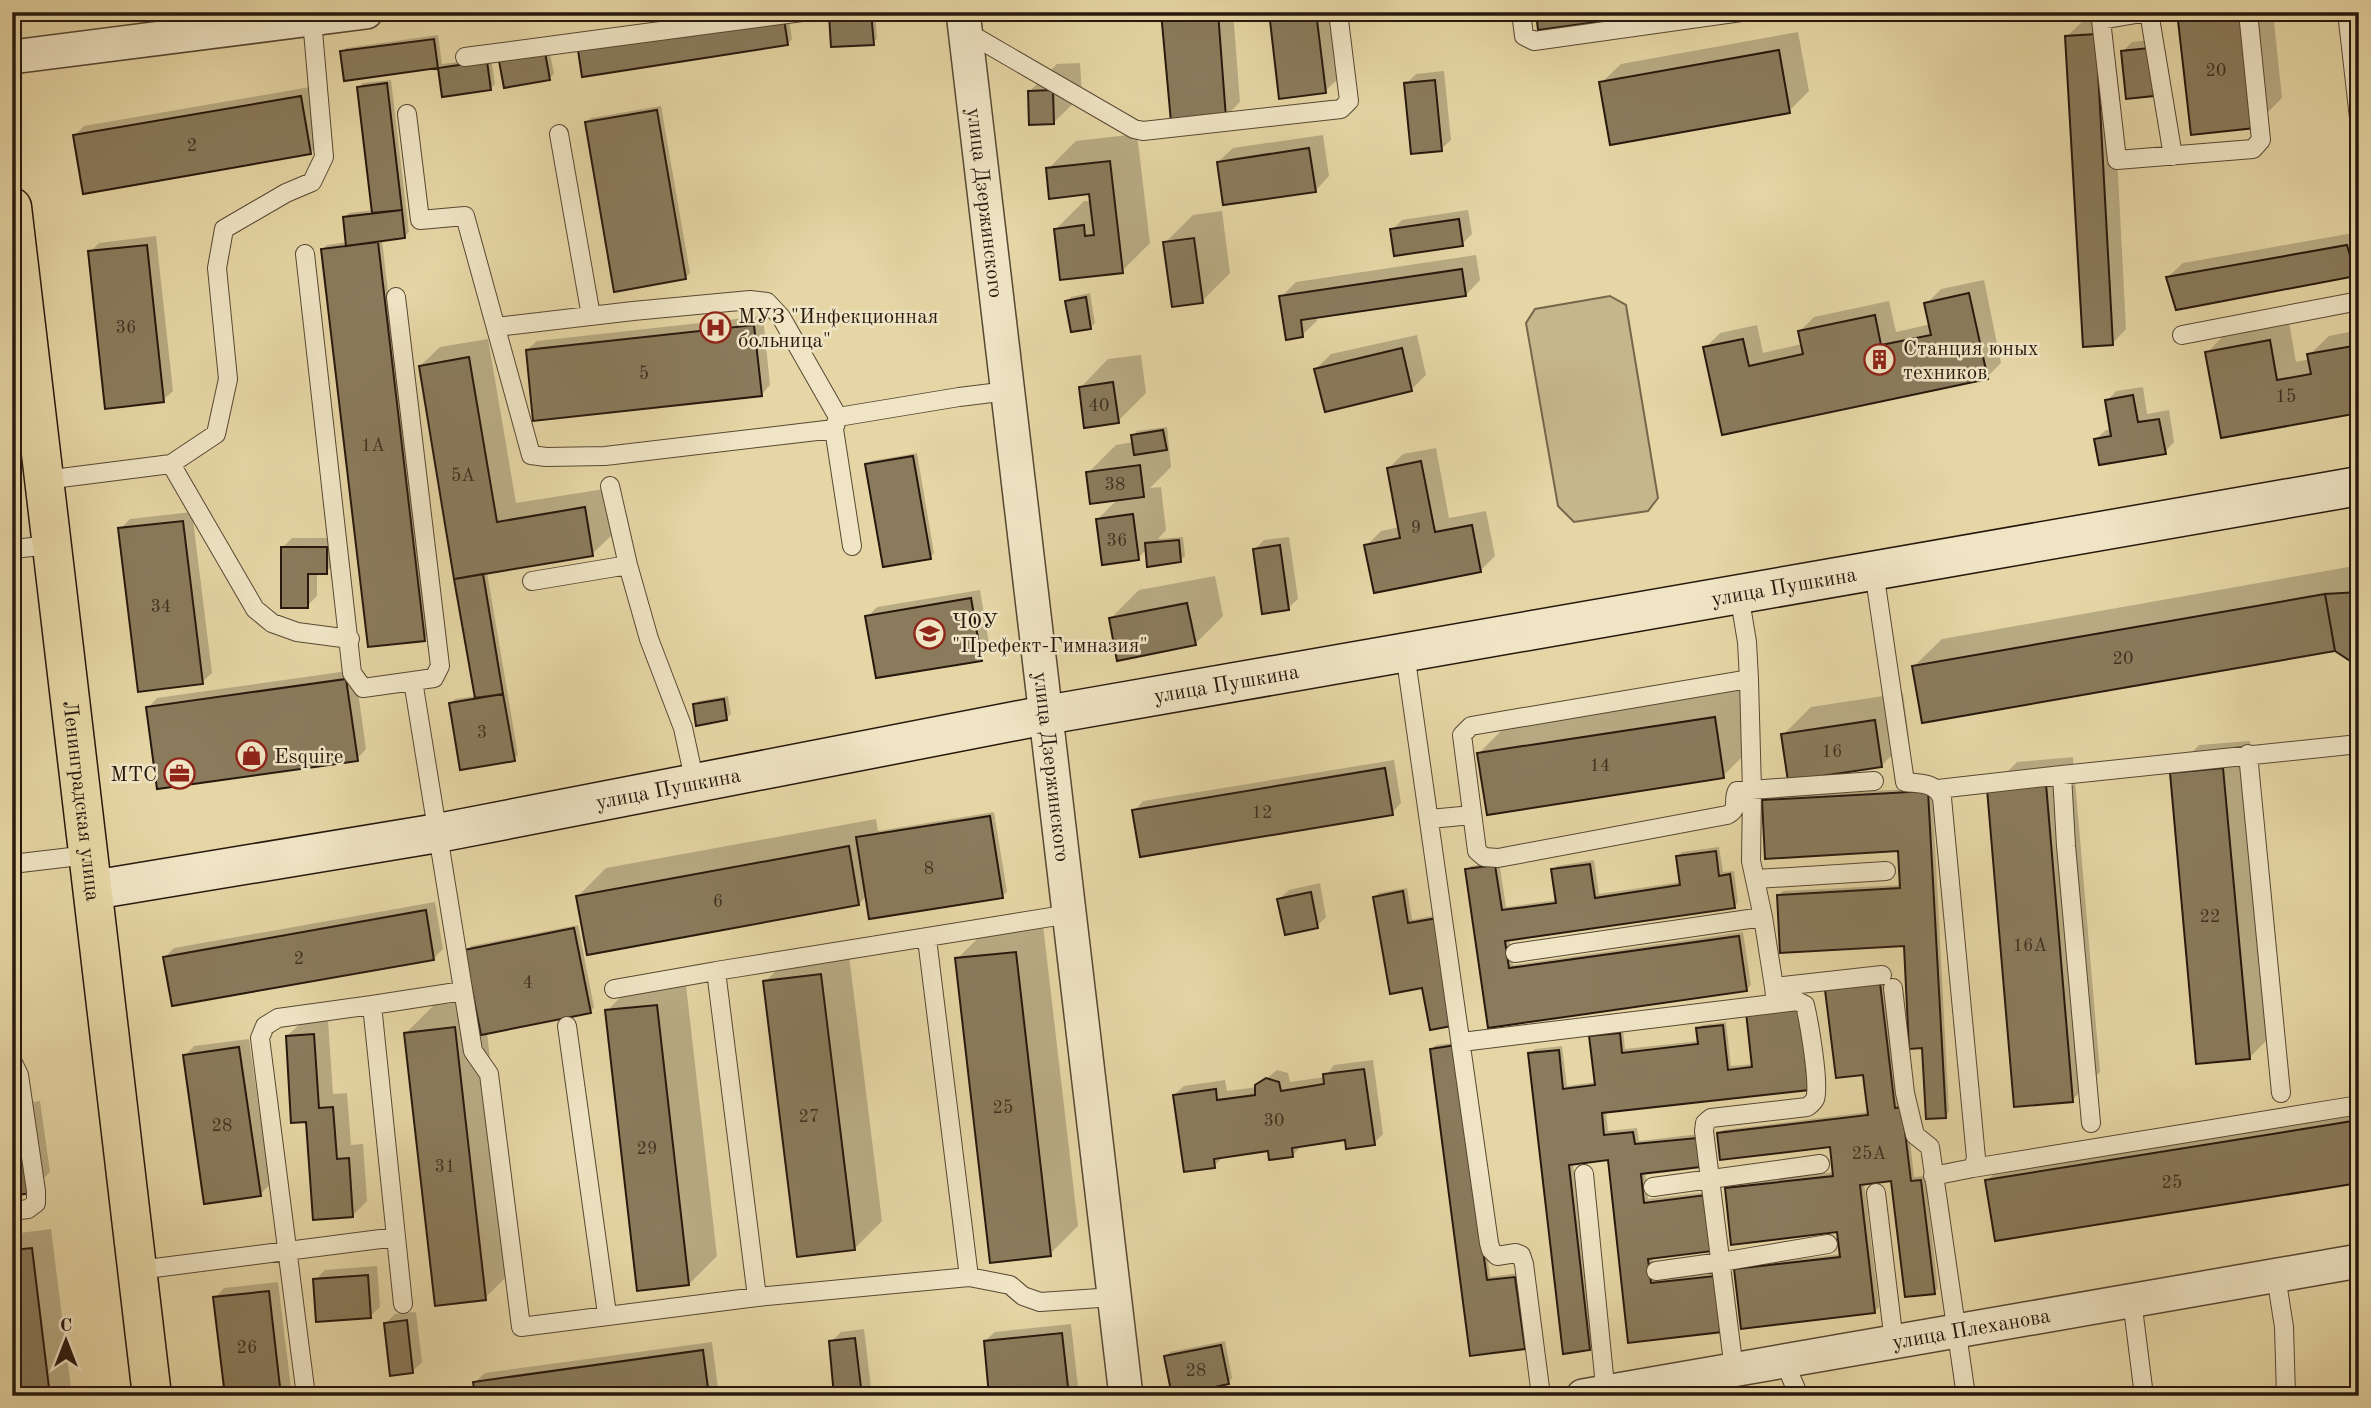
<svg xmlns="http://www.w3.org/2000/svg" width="2371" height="1408" font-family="'Old Standard TT',serif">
	<rect width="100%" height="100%" fill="#e6d6a5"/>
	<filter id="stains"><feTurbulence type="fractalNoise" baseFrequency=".00286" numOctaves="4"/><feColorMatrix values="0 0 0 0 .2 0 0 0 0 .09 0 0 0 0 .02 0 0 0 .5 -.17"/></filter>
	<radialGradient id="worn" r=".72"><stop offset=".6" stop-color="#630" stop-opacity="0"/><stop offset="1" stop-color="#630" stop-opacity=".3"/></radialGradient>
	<path fill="#c6b68b" stroke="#76674c" stroke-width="2" d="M1610,296L1626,305L1658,498L1648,511L1574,522L1558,506L1526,323L1535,309Z"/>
	<path fill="#0003" d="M834,12H875L877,38L873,43L831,16Z
		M1163,12H1233L1240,102L1226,116Z
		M1270,12H1332L1340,77L1325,91Z
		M2179,12H2273L2282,98L2254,126Z
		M788,15L792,39L787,44L583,75Z
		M2110,20L2126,329L2112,344L2067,36L2082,22Z
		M1798,32L1809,91L1789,111L1601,83L1621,64Z
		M438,35L442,64L491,58L495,84L490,89L444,95L440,66L346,79L342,52L346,48Z
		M2159,39L2163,85L2154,94L2122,52L2132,42Z
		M549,48L554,74L549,78L505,86Z
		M1080,63L1082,95L1054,122L1029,92L1057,64Z
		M1444,71L1451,140L1441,149L1406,84L1416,74Z
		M391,80L409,232L404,237L382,240L428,635L424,639L323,249L327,245L348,242L345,217L349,213L374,210L359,87L363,83Z
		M310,87L320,143L310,153L74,136L84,126Z
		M661,106L690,273L685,278L586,122L591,118Z
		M1137,134L1150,243L1122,271L1056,229L1084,201H1091L1090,192L1048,169L1076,141Z
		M1323,135L1329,176L1315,191L1218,162L1233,148Z
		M1468,210L1472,234L1462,244L1392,230L1402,220Z
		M1222,211L1230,273L1202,301L1165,243L1193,215Z
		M2359,232V271L2355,274L2168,277L2183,263Z
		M156,236L173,391L163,400L90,252L99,243Z
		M1476,255L1480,280L1466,295L1316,316L1317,321L1302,335L1281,297L1296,282Z
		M1984,280L2001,363L1987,377L1723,433L1705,348L1720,333L1757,325L1763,353L1802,344L1799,332L1814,317L1889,301L1896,332L1931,324L1926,304L1941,289Z
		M1090,293L1095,323L1091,327L1067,301L1071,297Z
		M763,316L770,385L761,395L527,350L537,341Z
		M2289,322L2296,362L2310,359L2309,355L2329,336L2359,330V411L2222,436L2207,353L2226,333Z
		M1417,335L1426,375L1411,390L1316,369L1331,354Z
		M488,339L516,503L604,489L612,535L592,554L487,572L518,755L514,759L451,703L455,699L476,696L420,366L440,347Z
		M1141,355L1146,393L1118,421L1081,387L1108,359Z
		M2143,387L2147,414L2169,410L2174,442L2165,452L2096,439L2106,430L2112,429L2107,401L2116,391Z
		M1167,427L1171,467L1150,488L1161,487L1166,530L1158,539L1183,537L1185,556L1181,560L1147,549L1138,558L1097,520L1119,498L1088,473L1116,445L1134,442L1133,436L1137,431Z
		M1436,448L1449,518L1486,511L1495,556L1480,571L1366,546L1381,531L1400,527L1388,469L1403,454Z
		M917,453L934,553L930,557L867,465L871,461Z
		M192,512L212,673L202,682L120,529L130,519Z
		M1289,537L1298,599L1288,608L1254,550L1264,540Z
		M292,538H336V562L326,572H317V596L307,606L282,548Z
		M2354,566H2359V665L2336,649L1914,666L1942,639Z
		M1215,576L1223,616L1195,644L1111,618L1139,590Z
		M980,590L990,649L981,659L867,617L877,607Z
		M355,670L366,749L357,759L148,708L157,698Z
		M1743,690L1751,748L1723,776L1479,753L1506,726Z
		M1903,693L1909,738L1881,766L1783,735L1811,707Z
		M728,696L731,714L726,719L695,705L699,701Z
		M2250,741L2277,1030L2249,1058L2171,773L2199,745Z
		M2073,757L2100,1072L2072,1100L1989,790L2017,762Z
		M1394,760L1401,803L1392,813L1134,811L1143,801Z
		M1932,788L1949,1112L1945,1116L1923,1046L1906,944L1779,895L1783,891L1901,885L1900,850L1764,801L1768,796Z
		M994,812L1007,892L1002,896L867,895L859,904L578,896L606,868L876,819L878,831Z
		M1719,847L1723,872L1734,871L1738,902L1734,907L1509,939L1513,965L1743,932L1751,985L1746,990L1489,1026L1467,870L1471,866L1499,862L1506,907L1558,900L1553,870L1557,866L1594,860L1599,894L1681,882L1678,856L1682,852Z
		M1320,883L1326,917L1317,926L1279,899L1289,890Z
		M1407,888L1412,920L1442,914L1424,986L1375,897L1379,893Z
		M435,902L443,949L434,958L165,957L174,948Z
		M578,925L594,1007L590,1012L487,1032L513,1270L485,1298L406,1033L434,1005L476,1001L466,951L471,946Z
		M1043,925L1078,1226L1050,1254L957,959L985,931Z
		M848,947L882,1221L854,1249L765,982L792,954Z
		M685,977L717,1256L689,1284L607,1011L634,983Z
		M1884,980L1899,1105L1906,1104L1914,1177L1925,1176L1938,1288L1934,1292L1893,1179L1864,1182L1879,1307L1874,1312L1735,1270L1740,1266L1842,1254L1839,1230L1727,1189L1731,1184L1835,1172L1831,1145L1719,1134L1723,1130L1869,1112L1865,1073L1827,991Z
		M328,1020L333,1094L347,1093L351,1145L363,1144L367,1201L352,1216L308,1120L287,1036L302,1022Z
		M1726,1022L1731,1066L1754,1064L1812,1084L1606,1111L1608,1131L1637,1128L1639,1141L1700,1134L1704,1161L1645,1171L1648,1199L1710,1192L1652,1257L1655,1280L1719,1273L1630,1341L1609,1159L1573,1163L1594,1344L1590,1349L1530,1054L1535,1049L1562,1046L1567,1086L1596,1082L1591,1037L1595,1032L1623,1029L1625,1049L1699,1041L1698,1029L1702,1025Z
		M249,1039L270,1185L260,1194L185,1056L194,1046Z
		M1460,1042L1490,1277L1519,1273L1528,1343L1524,1348L1471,1354L1432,1049L1436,1045Z
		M1373,1060L1383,1134L1374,1143L1347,1138L1303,1144L1293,1155L1269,1149L1224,1156L1214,1166L1174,1095L1184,1086L1225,1080L1227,1091L1257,1087L1277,1070L1288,1073L1290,1082L1325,1077L1334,1065Z
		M2359,1098V1181H1987L2015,1153Z
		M40,1101L50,1172L31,1191L12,1195V1105Z
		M51,1229L72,1396H12V1234Z
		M377,1266L380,1307L370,1316L315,1280L325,1270Z
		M278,1282L292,1396H227L215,1298L224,1288Z
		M416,1312L422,1362L412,1372L386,1323L395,1314Z
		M1071,1324L1079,1396H991L985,1341L995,1332Z
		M864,1329L872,1396H836L831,1342L841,1332Z
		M1225,1341L1232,1378L1228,1383L1166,1357L1170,1352Z
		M712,1342L719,1396H477L475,1382L485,1373Z"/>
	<path fill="#8a7b5c" stroke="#27180d" stroke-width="2" d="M871,12L874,45L831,47L829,15Z
		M1161,12H1218L1226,118L1171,122Z
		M1269,12H1316L1326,93L1279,99Z
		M1536,12H1671L1538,30Z
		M2177,12H2242L2255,128L2191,135Z
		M784,19L788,45L582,77L578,50Z
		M2096,34L2113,345L2083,347L2065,36Z
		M434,39L438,68L344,81L340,51Z
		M2149,48L2154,96L2126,99L2121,51Z
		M1779,50L1790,113L1610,145L1599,82Z
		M545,52L550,80L504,88L499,61Z
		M487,61L491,90L442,97L438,68Z
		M1435,80L1442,151L1411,154L1404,83Z
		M387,83L402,210L372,213L357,87Z
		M1053,90L1054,124L1029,125L1028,91Z
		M301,96L311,154L83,194L73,135Z
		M657,110L686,279L614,292L585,122Z
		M1309,148L1316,192L1223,205L1217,162Z
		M1110,161L1123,273L1060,280L1054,229L1084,225L1085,236L1094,235L1089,194L1049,199L1046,168Z
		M402,210L405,238L346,246L343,217Z
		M1459,219L1463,246L1394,256L1390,229Z
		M1194,238L1203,303L1172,307L1163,242Z
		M378,242L425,641L368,647L321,249Z
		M147,245L164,402L105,409L88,251Z
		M2347,245L2356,276L2176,310L2166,277Z
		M1462,269L1466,296L1301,320L1303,337L1286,340L1279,296Z
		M1969,293L1988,379L1722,435L1703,347L1743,339L1749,366L1803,354L1798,331L1875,315L1881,345L1931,335L1924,303Z
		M1086,297L1091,329L1071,332L1065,301Z
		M754,325L762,396L533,421L526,350Z
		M2270,340L2277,380L2311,374L2307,354L2359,345V413L2221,438L2205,352Z
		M1402,348L1412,391L1325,412L1314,369Z
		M469,357L497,522L585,507L593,556L454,579L419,366Z
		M1113,382L1119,423L1084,428L1079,387Z
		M2133,395L2138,422L2159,419L2166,454L2099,465L2094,439L2111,436L2105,400Z
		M1163,430L1167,450L1134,455L1131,435Z
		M913,456L931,559L883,567L865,464Z
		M1421,461L1435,532L1472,525L1481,572L1374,593L1364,545L1400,538L1387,468Z
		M1140,465L1144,497L1090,504L1086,472Z
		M1133,514L1139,560L1102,565L1096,519Z
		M183,521L203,684L138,692L118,528Z
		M1179,540L1181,562L1147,567L1145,543Z
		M1280,545L1289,610L1262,614L1253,549Z
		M281,547H327V574H308V608H281Z
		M483,574L503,694L475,698L454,579Z
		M2359,592V667L2335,651L2325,594Z
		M2325,594L2335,651L1922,723L1912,666Z
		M971,598L982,661L876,678L865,616Z
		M1187,603L1196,645L1117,661L1109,618Z
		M346,679L358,761L157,789L146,707Z
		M503,694L515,761L460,770L449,703Z
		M724,699L727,720L696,726L693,704Z
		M1715,717L1724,778L1487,815L1477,753Z
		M1875,720L1882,767L1788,781L1781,734Z
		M1385,768L1393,815L1140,857L1132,810Z
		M2223,768L2250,1059L2196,1064L2170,773Z
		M2046,784L2073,1102L2014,1107L1987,789Z
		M1928,791L1946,1118L1926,1119L1922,1048L1909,1049L1904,946L1780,953L1777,895L1900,888L1898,851L1765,859L1762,800Z
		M990,816L1003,898L869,919L856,837Z
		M849,846L859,905L587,955L576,896Z
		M1716,851L1719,876L1730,874L1735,908L1505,941L1509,968L1739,936L1747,991L1488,1028L1465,869L1495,865L1502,910L1556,903L1551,869L1590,864L1595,898L1680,885L1676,856Z
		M1403,891L1408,923L1438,918L1457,1025L1430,1030L1422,988L1390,994L1373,897Z
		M1311,892L1318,928L1285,935L1277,899Z
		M426,910L434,960L172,1006L163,957Z
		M574,928L591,1013L481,1035L464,950Z
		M1016,952L1051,1256L990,1263L955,958Z
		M821,974L855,1250L797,1257L763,981Z
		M1880,983L1895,1108L1902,1107L1911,1181L1921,1180L1935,1294L1905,1297L1891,1181L1860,1185L1875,1313L1741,1329L1734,1269L1840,1257L1837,1232L1731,1245L1725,1188L1833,1176L1830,1147L1720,1160L1717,1133L1868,1115L1863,1075L1836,1078L1825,990Z
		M657,1005L689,1285L637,1291L605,1010Z
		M1799,1006L1809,1090L1602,1113L1604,1135L1633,1132L1635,1144L1697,1138L1700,1167L1641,1174L1644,1203L1706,1195L1713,1251L1648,1259L1651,1283L1715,1276L1722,1332L1628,1343L1608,1160L1569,1165L1590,1350L1563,1354L1528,1053L1559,1050L1563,1089L1595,1085L1589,1036L1620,1033L1622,1053L1698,1044L1696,1028L1723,1025L1728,1070L1752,1067L1746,1012Z
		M455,1027L486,1300L435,1306L404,1033Z
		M314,1034L319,1108L333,1107L337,1159L349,1158L353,1217L313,1220L306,1122L291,1123L286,1036Z
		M1456,1045L1487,1280L1515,1277L1525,1349L1470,1356L1430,1049Z
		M239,1047L261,1196L204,1204L183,1055Z
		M1364,1069L1375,1145L1346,1149L1345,1140L1292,1148L1293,1157L1269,1160L1268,1151L1214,1159L1215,1168L1184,1172L1173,1095L1216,1089L1217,1100L1255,1095V1085L1266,1078L1279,1082L1281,1091L1324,1084L1323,1074Z
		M21,1120L32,1193L12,1196V1121Z
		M2359,1120V1183L1995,1241L1985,1180Z
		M32,1248L50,1396H12V1250Z
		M368,1275L371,1318L316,1322L313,1279Z
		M269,1291L281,1396H225L213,1297Z
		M407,1320L413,1373L390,1376L384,1323Z
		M1062,1333L1069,1396H989L984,1341Z
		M855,1338L862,1396H834L829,1341Z
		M1221,1345L1229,1384L1172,1396L1164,1356Z
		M703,1350L709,1396H475L473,1382Z"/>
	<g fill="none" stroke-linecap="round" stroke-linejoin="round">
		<defs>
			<path id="lane" d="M1521,12L1524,36L1534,41L1741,12
				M2148,12L2101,20L2117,160L2253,149L2261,140L2248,12
				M2149,12L2173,156
				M2347,12L2359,118
				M965,31L1134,129L1143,131L1341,109L1349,101L1338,12
				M465,57L802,12
				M407,114L420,220L465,216L531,455L546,457L605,456L834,429L852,546
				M559,134L591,316
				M305,254L352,673L363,688L413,681L473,1051L489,1074L521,1327L757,1297L969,1277L1010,1285L1023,1296L1040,1302L1114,1297
				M396,297L440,666L434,678L413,681
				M496,327L633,311L750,300L767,302L781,317L838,417L834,429
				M2182,335L2359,301
				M838,417L959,397L1008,391
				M171,464L255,609L272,623L297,632L350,639
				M45,480L171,464L216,434L228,379L217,268L224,229L286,193L312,182L324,157L312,20
				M610,486L628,565L649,639L683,728L695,783
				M12,549L52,545
				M1874,571L1905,782C1921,784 1935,782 1942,798L1976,1158L1973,1168L1933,1176
				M532,581L628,565
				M1739,594L1747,642L1749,679L1752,791L1751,861L1763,917L1774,987
				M1405,653L1489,1243L1491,1250L1497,1256L1516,1253L1521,1255L1524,1264L1541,1396
				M1749,679L1471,726L1462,735L1477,851L1484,857L1498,858L1727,815C1740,809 1732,801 1737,791L1874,781
				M2248,754L2281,1093
				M1938,789L2062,775
				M1430,819L1472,815
				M12,864L88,855
				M1756,879L1886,871
				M927,939L969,1277
				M1515,953L1763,917
				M1893,988L1905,1093L1915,1135L1930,1147L1966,1396
				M614,989L716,971
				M1775,996L1774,987L1882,975
				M567,1026L607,1314
				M1462,1042L1797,1001L1805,1005C1809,1022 1820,1085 1815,1099C1814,1101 1810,1105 1807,1107L1711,1118L1705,1123L1704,1131L1734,1370
				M12,1061L19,1075L36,1191V1203L28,1209L12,1211
				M2091,1123L2066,846L2062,775L2359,744
				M1973,1168L2359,1105
				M1584,1174L1606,1396
				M1653,1187L1820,1164
				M1876,1193L1894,1342
				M396,1237L372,1005L463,991
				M139,1270L396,1237L403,1304
				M1656,1271L1721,1262L1828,1244
				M2276,1276L2284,1327L2286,1396
				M757,1297L716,971L1070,914
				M2132,1300L2144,1396
				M1784,1361L1799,1396
				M306,1396L260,1038L265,1026L278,1018L372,1005"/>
			<g id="street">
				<path id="s1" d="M963,12L1126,1396"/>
				<path d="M12,57L366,12"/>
				<path id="s2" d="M1583,1396L2359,1261"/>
			</g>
			<g id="secondary">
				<path id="s3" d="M93,890L438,833L1046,715L2359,486"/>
			</g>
			<g id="highway">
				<path id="s4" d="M12,207L152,1396"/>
			</g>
		</defs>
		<use href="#lane" stroke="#574833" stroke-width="20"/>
		<use href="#street" stroke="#574833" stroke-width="36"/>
		<use href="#secondary" stroke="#27180d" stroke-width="41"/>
		<use href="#highway" stroke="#27180d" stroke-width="41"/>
		<use href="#lane" stroke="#efe4c4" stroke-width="18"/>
		<use href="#street" stroke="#efe4c4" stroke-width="33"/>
		<use href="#secondary" stroke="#efe4c4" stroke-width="38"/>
		<use href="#highway" stroke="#e6d6a5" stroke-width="38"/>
	</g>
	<defs>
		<symbol id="hospital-ring" viewBox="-11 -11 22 22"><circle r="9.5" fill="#efe4c4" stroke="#8f2418" stroke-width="1.5"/><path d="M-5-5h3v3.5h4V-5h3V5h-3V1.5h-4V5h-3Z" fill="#8f2418"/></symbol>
		<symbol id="building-ring" viewBox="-11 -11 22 22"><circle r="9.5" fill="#efe4c4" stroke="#8f2418" stroke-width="1.5"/><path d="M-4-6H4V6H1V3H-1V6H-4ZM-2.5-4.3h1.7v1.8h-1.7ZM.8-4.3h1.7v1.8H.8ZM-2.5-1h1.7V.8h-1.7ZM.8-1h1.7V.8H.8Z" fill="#8f2418"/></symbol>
		<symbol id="school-ring" viewBox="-11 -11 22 22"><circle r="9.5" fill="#efe4c4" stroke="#8f2418" stroke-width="1.5"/><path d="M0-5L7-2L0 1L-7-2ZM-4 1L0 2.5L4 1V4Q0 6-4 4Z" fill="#8f2418"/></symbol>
		<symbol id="shop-ring" viewBox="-11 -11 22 22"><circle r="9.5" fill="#efe4c4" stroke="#8f2418" stroke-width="1.5"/><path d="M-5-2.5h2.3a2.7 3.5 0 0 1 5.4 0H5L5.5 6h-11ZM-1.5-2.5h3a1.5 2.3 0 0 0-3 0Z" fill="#8f2418"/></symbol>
		<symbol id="office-ring" viewBox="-11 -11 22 22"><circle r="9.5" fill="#efe4c4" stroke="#8f2418" stroke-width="1.5"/><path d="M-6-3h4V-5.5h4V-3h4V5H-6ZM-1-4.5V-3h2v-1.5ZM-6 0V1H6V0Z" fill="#8f2418"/></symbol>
	</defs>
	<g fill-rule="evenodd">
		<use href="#hospital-ring" x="698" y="310" width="35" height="35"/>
		<use href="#building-ring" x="1862" y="342" width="35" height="35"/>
		<use href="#school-ring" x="912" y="616" width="35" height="35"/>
		<use href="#shop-ring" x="234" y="738" width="35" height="35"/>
		<use href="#office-ring" x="162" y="756" width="35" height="35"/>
	</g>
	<g text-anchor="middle" stroke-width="5" stroke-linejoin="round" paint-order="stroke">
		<g font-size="18" fill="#403121">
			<text x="2216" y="76">20</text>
			<text x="192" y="151">2</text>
			<text x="126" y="333">36</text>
			<text x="644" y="379">5</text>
			<text x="2286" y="402">15</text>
			<text x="1099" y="411">40</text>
			<text x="373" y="451">1А</text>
			<text x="463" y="481">5А</text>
			<text x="1115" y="490">38</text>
			<text x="1416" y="533">9</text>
			<text x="1117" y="546">36</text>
			<text x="161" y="612">34</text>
			<text x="2123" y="664">20</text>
			<text x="482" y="738">3</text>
			<text x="1832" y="757">16</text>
			<text x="1600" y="771">14</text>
			<text x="1262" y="818">12</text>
			<text x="929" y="874">8</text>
			<text x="718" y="907">6</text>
			<text x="2210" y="922">22</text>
			<text x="2030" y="951">16А</text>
			<text x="299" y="964">2</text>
			<text x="528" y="988">4</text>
			<text x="1003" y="1113">25</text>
			<text x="809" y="1122">27</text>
			<text x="1274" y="1126">30</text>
			<text x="222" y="1131">28</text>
			<text x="647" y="1154">29</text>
			<text x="1869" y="1159">25А</text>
			<text x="445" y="1172">31</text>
			<text x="2172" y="1188">25</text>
			<text x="247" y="1353">26</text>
			<text x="1196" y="1376">28</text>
		</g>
		<g font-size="21" fill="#27180d" stroke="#efe4c4">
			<text dy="7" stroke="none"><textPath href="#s1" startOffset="192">улица Дзержинского</textPath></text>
			<text dy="7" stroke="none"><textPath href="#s3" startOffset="1718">улица Пушкина</textPath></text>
			<text dy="7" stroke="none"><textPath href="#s3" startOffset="1152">улица Пушкина</textPath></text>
			<text dy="7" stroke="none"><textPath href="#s1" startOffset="760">улица Дзержинского</textPath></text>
			<text dy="7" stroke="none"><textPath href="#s3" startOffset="584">улица Пушкина</textPath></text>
			<text dy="7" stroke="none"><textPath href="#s4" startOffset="598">Ленинградская улица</textPath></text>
			<text dy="7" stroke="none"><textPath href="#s2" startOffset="394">улица Плеханова</textPath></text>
		</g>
		<g font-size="21" fill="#27180d" stroke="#efe4c4" text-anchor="start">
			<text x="738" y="323">МУЗ "Инфекционная<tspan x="738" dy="24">больница"</tspan></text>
			<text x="1903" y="355">Станция юных<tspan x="1903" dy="24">техников</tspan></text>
			<text x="952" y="628">ЧОУ<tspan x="952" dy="24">"Префект-Гимназия"</tspan></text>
			<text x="274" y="763">Esquire</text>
			<text x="157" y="781" text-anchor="end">МТС</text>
		</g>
	</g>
	<rect width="2371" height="1408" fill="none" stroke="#e6d6a5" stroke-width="42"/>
	<rect x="14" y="14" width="2343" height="1380" fill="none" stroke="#27180d" stroke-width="3.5"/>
	<rect x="21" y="21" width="2329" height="1366" fill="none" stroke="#27180d" stroke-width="2"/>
	<g transform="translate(66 1341)" stroke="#efe4c4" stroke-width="5" paint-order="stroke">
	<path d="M0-5L12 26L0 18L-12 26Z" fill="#27180d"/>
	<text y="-10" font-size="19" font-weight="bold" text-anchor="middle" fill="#27180d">С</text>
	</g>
	<rect width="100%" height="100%" filter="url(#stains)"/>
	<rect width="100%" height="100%" fill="url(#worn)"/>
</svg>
